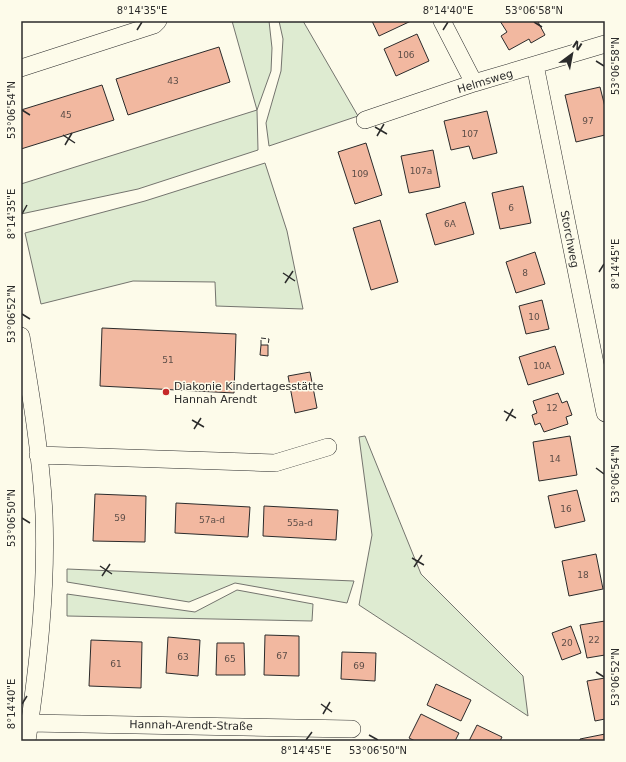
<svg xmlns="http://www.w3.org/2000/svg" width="626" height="762" font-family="'DejaVu Sans',sans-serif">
	<rect width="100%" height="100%" fill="#fdfbea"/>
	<path fill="#deebd1" stroke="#74746e" d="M232,21H269L272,48L271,71L257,110L258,150L138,189L21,214V184L257,110Z
		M279,21H303L358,116L269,146L266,123L281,71L283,39Z
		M265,163L287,231L303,309L216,306L215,282L133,281L41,304L25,233L145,201Z
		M365,436L421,574L523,676L528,716L359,605L372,535L359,437Z
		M67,569L354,581L347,603L235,583L189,602L67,582Z
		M237,590L313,604L312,621L67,616V594L195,612Z"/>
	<path fill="#f2b8a0" stroke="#2b2b2b" d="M372,21H411L379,36Z
		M500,21H540L538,22L545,35L531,43L529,39L509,50L501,36L507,32Z
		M417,34L429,61L396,76L384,49Z
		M219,47L230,82L128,115L116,79Z
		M102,85L114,120L21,149V110Z
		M600,87L605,107V135L576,142L565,95Z
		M487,111L497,153L473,159L469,146L451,150L444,121Z
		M366,143L382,195L355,204L338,152Z
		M433,150L440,187L409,193L401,156Z
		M523,186L531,223L500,229L492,193Z
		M465,202L474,234L435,245L426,214Z
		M380,220L398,282L371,290L353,228Z
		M535,252L545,284L516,293L506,262Z
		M542,300L549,329L526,334L519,306Z
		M102,328L236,334L234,393L100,386Z
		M261,345H268V356L260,355Z
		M555,346L564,374L528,385L519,357Z
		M310,372L317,408L295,413L288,376Z
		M558,393L562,403L567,401L572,415L566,417L568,424L544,432L540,423L535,425L532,415L537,413L533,401Z
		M570,436L577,475L539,481L533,442Z
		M577,490L585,521L555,528L548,496Z
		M95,494L146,496L145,542L93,541Z
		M176,503L250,507L248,537L175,533Z
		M264,506L338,510L336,540L263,536Z
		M596,554L603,589L569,596L562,561Z
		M605,621V655L587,658L580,625Z
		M571,626L581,653L562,660L552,633Z
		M265,635L299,636V676L264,675Z
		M168,637L200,640L198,676L166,673Z
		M91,640L142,642L141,688L89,686Z
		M217,643H244L245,675H216Z
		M342,652L376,653L375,681L341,679Z
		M605,678V719L595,721L587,681Z
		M436,684L471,700L461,721L427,705Z
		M421,714L459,733L455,741H415L409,738Z
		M477,725L502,737L500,741H469Z
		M605,734V741H580V739Z"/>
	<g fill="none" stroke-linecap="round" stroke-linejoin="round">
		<defs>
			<path id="minor" d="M442,21L474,83
				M535,65L605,413
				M21,68L154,25L158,21
				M365,120L474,83L605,44
				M21,336C31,395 41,454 44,514C47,589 38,666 27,741
				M38,455L275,463L328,447
				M29,723L352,729"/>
		</defs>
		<use href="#minor" stroke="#2b2b2b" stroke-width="18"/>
		<use href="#minor" stroke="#fdfbea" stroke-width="17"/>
		<path stroke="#2b2b2b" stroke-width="1" stroke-dasharray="5 2" stroke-linecap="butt" d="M261,345V338L269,339L268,345"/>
	</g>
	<path fill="none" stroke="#2b2b2b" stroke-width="1.5" d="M534,22L542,27M137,30L142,22M443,30L448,22M596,61L604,66M22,110L30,115M375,127L387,134M63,135L75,143M377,136L384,124M65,145L72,133M22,214L27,205M599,272L604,264M283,273L295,281M285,283L293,271M22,314L30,319M504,411L516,418M192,420L204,427M506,421L513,409M194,429L201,418M596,468L604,474M22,518L30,523M412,558L424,565M100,566L112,574M414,567L422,555M102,576L110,564M596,672L604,677M22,704L27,696M321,704L332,712M323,714L330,702M369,735L378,740M306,740L312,732"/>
	<circle fill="#c62828" stroke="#fdfbea" stroke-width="1.5" cx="166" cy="392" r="4"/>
	<g text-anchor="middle" stroke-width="3" stroke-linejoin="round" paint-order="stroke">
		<g font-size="9" fill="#5d4e48">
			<text x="406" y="58">106</text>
			<text x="173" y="84">43</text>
			<text x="66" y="118">45</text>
			<text x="588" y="124">97</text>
			<text x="470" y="137">107</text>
			<text x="421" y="174">107a</text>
			<text x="360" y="177">109</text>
			<text x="511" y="211">6</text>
			<text x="450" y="227">6A</text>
			<text x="525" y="276">8</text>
			<text x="534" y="320">10</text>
			<text x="168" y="363">51</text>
			<text x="542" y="369">10A</text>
			<text x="552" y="411">12</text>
			<text x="555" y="462">14</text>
			<text x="566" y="512">16</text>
			<text x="120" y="521">59</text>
			<text x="212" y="523">57a-d</text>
			<text x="300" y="526">55a-d</text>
			<text x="583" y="578">18</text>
			<text x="594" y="643">22</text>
			<text x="567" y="646">20</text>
			<text x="282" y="659">67</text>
			<text x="183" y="660">63</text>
			<text x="230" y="662">65</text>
			<text x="116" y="667">61</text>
			<text x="359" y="669">69</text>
		</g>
		<g font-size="11" fill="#2b2b2b" stroke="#fdfbea">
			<text transform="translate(485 81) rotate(-17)" y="4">Helmsweg</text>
			<text transform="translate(570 239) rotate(79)" y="4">Storchweg</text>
			<text transform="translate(191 725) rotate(1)" y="4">Hannah-Arendt-Straße</text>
		</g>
		<g font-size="11" fill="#2b2b2b" stroke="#fdfbea" text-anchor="start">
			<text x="174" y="390">Diakonie Kindertagesstätte<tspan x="174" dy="13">Hannah Arendt</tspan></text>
		</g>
	</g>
	<rect width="626" height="762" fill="none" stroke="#fdfbea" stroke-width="44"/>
	<g transform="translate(572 54) rotate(32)" stroke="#fdfbea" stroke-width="3" paint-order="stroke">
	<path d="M0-3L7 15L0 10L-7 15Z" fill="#2b2b2b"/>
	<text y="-6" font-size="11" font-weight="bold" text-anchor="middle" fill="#2b2b2b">N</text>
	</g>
	<rect x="22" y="22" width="582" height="718" fill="none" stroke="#2b2b2b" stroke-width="1.5"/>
	<g font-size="10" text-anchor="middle" fill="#2b2b2b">
		<text x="142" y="14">8°14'35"E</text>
		<text x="448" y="14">8°14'40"E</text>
		<text x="534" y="14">53°06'58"N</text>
		<text transform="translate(615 66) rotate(-90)" y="4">53°06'58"N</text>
		<text transform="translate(11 110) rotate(-90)" y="4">53°06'54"N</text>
		<text transform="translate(11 214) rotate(-90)" y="4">8°14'35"E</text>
		<text transform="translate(615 264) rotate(-90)" y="4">8°14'45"E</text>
		<text transform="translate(11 314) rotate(-90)" y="4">53°06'52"N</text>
		<text transform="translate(615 474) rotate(-90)" y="4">53°06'54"N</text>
		<text transform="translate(11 518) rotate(-90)" y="4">53°06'50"N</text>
		<text transform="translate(615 677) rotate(-90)" y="4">53°06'52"N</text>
		<text transform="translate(11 704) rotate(-90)" y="4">8°14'40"E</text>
		<text x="306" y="754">8°14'45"E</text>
		<text x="378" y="754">53°06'50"N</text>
	</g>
</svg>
